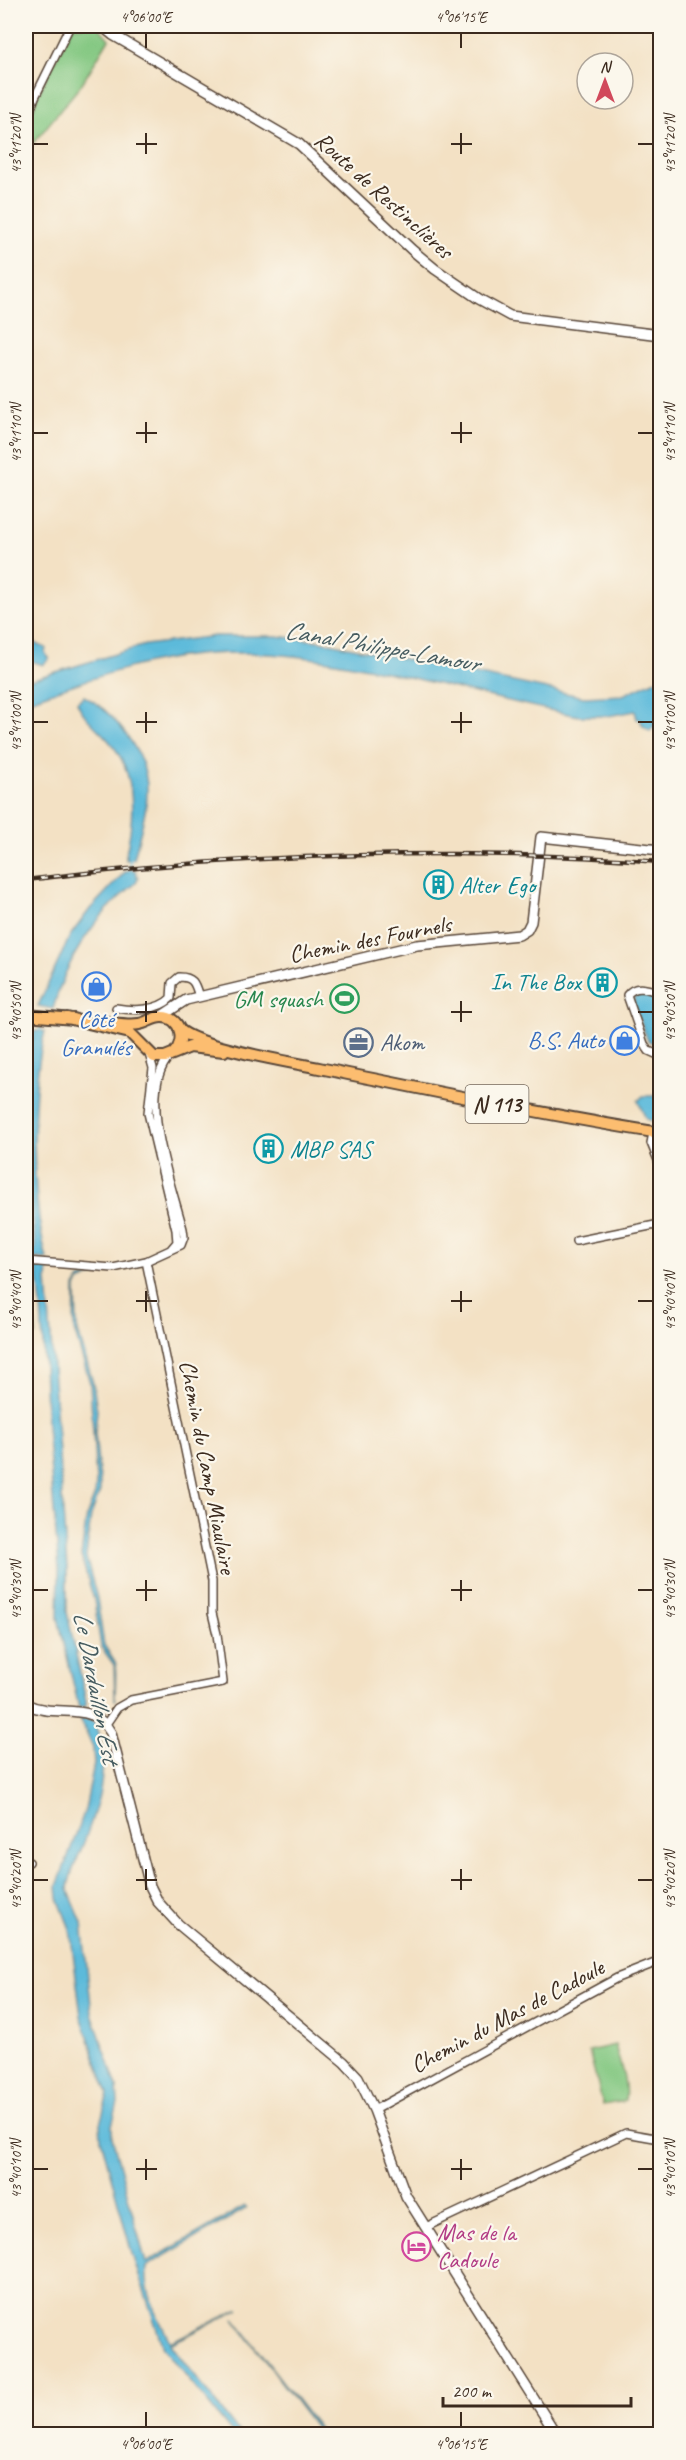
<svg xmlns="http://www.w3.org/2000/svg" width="686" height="2460" font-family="Caveat,sans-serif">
	<rect width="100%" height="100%" fill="#fbf7ec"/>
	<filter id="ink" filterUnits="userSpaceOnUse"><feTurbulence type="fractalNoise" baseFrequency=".0167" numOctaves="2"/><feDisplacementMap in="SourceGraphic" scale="12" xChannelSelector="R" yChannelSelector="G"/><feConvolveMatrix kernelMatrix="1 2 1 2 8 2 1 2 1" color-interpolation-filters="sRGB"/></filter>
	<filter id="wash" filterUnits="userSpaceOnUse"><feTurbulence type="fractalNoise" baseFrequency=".008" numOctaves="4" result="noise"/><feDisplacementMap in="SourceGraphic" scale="24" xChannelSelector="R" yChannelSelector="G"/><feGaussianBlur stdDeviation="1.35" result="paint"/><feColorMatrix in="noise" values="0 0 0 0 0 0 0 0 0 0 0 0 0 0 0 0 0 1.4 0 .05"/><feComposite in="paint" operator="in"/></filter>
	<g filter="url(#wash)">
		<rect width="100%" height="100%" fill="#f3e1c4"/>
		<path fill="#84c882" stroke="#607950" stroke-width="1.5" d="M73,26H98L109,39L81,85L26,152C25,107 54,65 73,26Z
			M26,1268L27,1281L31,1284L36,1335L26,1338Z
			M615,2045C619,2062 628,2083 625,2101L603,2105L589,2051Z"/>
		<path fill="#5bbada" stroke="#4b727c" stroke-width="1.5" d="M26,634L36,644L46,648L45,653L49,659L43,665L31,661L26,651Z
			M215,636H276L320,641L584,697L623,695L660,678V719L650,731L642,725L641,720L637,719L635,711L608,716H579C451,693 319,640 188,656C132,663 79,683 26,701V681L145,645Z
			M84,696C98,703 112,716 122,729C161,778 146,805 134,859L126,860V854C135,815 137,772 109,741C98,728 83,718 77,702Z
			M135,870L138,878L136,883C95,915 66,959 53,1009L38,1006L70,936L90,909L126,871Z
			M641,994L654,996L659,1002L656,1044L648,1041L633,1003L635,996Z
			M34,1031H45C30,1091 31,1199 47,1259L32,1258L35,1248C28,1176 16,1102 34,1031Z
			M643,1096H660V1124L646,1119L638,1101Z
			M32,1265L48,1266L47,1280L67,1568V1612L86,1701V1706L79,1708L58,1618L59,1571L47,1427L41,1305L37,1271Z
			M96,1275L79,1282L76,1288L77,1328L93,1383L97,1410L95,1433L100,1482V1491L91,1515L86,1557L97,1598L104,1645L116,1664L115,1701L114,1665L101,1647L94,1600L81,1556L87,1515L95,1494L96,1482L90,1383L74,1330L75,1287L80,1279Z
			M80,1718L93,1721C114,1762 97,1809 81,1850C76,1862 69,1875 68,1889L82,1923L92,2013L117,2087L118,2103L112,2125V2137L146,2263L245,2206L247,2208L152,2263L147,2267C144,2293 159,2319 170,2342L240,2309L170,2344L240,2434H233L163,2348L132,2254L101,2139L100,2124L108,2094L81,2016L70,1929L58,1898L57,1886L85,1810L94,1764L93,1748Z
			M234,2319L323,2434H320Z"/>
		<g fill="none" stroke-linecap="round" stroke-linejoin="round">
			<path stroke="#5bbada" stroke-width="2" d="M130,858V873
				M39,1034L43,1019"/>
		</g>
	</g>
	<g filter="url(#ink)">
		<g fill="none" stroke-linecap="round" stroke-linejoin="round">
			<defs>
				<path id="minor" d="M26,122L35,97L70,26
					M660,994C650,989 635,984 627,995L644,1044L649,1051L660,1056
					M116,1008C134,1011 158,1011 171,998L172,983L179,977C194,977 195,984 199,997
					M149,1054L153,1068L148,1113L176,1230L177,1242L171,1249
					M652,1138L651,1143L660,1165
					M576,1241L660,1224
					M26,1261L113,1268L146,1261L181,1245L184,1237L183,1229C172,1186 136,1091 170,1056
					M106,1724L117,1708L131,1700L223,1682L217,1634L212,1613V1581L146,1261
					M26,1861L29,1862
					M374,2110L617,1978L660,1961
					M426,2227L626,2133L660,2139"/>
				<path id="tertiary" d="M102,26L113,35L299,144L412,250L435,269L479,299L510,316L660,335
					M160,1017L186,1000L417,945L519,935L527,930L531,922L541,837L660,850
					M26,1704C58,1720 91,1698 111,1733L150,1886L158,1902L178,1924L344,2062L358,2077L374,2110L406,2196L556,2434"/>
				<path id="primary" d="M26,1015L74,1019
					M67,1018L130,1033L154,1057H165L190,1047L224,1051
					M105,1022C115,1023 128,1026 139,1024C147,1023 153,1017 162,1017C181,1017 186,1041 174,1053
					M179,1029C197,1047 291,1062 319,1068C433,1091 546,1115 660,1133"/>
			</defs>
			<use href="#minor" stroke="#574537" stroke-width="10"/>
			<use href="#tertiary" stroke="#574537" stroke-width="12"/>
			<use href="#primary" stroke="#574537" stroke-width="14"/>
			<use href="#minor" stroke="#fff" stroke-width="7"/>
			<use href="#tertiary" stroke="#fff" stroke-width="9"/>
			<use href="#primary" stroke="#fcbd6f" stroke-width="10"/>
			<defs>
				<path id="rail" d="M26,880C168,862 308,854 452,854C521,855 591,856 660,862"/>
			</defs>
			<use href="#rail" stroke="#3b2a1e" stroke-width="4.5"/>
			<use href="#rail" stroke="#fbf7ec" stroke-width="2" stroke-dasharray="7" stroke-linecap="butt"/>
		</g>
	</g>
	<path fill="none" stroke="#3b2a1e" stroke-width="2" d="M146,33V48M461,33V48M146,133V154M461,133V154M33,144H48M136,144H157M451,144H472M638,144H653M146,422V443M461,422V443M33,433H48M136,433H157M451,433H472M638,433H653M146,712V733M461,712V733M33,722H48M136,722H157M451,722H472M638,722H653M146,1001V1022M461,1001V1022M33,1012H48M136,1012H157M451,1012H472M638,1012H653M146,1291V1312M461,1291V1312M33,1301H48M136,1301H157M451,1301H472M638,1301H653M146,1580V1601M461,1580V1601M33,1590H48M136,1590H157M451,1590H472M638,1590H653M146,1869V1890M461,1869V1890M33,1880H48M136,1880H157M451,1880H472M638,1880H653M146,2159V2180M461,2159V2180M33,2169H48M136,2169H157M451,2169H472M638,2169H653M146,2412V2427M461,2412V2427"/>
	<defs>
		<symbol id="building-ring" viewBox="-11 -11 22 22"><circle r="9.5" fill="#fbf7ec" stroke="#0f9aa8" stroke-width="1.5"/><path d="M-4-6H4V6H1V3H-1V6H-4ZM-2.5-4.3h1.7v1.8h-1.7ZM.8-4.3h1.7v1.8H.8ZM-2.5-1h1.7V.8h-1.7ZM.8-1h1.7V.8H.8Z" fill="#0f9aa8"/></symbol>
		<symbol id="shop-ring" viewBox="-11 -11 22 22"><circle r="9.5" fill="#fbf7ec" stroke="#3f7fe0" stroke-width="1.5"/><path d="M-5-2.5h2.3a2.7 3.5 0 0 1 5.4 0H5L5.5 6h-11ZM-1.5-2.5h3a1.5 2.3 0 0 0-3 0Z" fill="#3f7fe0"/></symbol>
		<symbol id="stadium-ring" viewBox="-11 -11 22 22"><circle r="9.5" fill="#fbf7ec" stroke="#2e9e5b" stroke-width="1.5"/><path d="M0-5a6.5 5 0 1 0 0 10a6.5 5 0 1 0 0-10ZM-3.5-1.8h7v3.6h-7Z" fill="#2e9e5b"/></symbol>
		<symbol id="office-ring" viewBox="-11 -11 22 22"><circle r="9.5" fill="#fbf7ec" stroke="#5c6f8a" stroke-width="1.5"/><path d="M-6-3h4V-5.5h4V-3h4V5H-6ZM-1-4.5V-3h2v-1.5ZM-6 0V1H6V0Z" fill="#5c6f8a"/></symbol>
		<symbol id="hotel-ring" viewBox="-11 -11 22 22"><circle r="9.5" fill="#fbf7ec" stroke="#d1479c" stroke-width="1.5"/><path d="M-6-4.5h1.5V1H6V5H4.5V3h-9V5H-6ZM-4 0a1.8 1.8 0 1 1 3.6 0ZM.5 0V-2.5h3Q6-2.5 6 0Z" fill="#d1479c"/></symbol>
	</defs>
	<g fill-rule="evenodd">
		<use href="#building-ring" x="422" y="868" width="33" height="33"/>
		<use href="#building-ring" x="586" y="966" width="33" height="33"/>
		<use href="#shop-ring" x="80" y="970" width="33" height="33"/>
		<use href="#stadium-ring" x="328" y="982" width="33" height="33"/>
		<use href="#shop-ring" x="608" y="1024" width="33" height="33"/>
		<use href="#office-ring" x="342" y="1026" width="33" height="33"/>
		<use href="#building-ring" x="252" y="1132" width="33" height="33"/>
		<use href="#hotel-ring" x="400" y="2230" width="33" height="33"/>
	</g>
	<g text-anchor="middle" stroke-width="4.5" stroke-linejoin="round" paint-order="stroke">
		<rect fill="#fbf7ec" stroke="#75685c" stroke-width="1.5" x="465.5" y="1085" width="63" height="38" rx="4.5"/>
		<g font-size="22" font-weight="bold" fill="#3b2a1e">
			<text x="497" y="1112">N 113</text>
		</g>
		<g font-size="24" fill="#3b2a1e" stroke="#fbf7ec">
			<text transform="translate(384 195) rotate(42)" y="8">Route de Restinclières</text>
			<text transform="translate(370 939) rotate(-11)" y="8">Chemin des Fournels</text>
			<text transform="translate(208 1467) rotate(79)" y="8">Chemin du Camp Miaulaire</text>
			<text transform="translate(507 2016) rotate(-28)" y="8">Chemin du Mas de Cadoule</text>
		</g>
		<g font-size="24" fill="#0d838f" stroke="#fbf7ec" text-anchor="start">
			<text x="459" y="893">Alter Ego</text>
			<text x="581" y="990" text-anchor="end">In The Box</text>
			<text x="290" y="1157">MBP SAS</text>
		</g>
		<g font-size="24" fill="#27864d" stroke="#fbf7ec" text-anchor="end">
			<text x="323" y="1007">GM squash</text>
		</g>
		<g font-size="24" fill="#366cbe" stroke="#fbf7ec">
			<text x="96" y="1027">Côté<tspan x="96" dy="28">Granulés</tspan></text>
			<text x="604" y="1048" text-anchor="end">B.S. Auto</text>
		</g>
		<g font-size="24" fill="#4e5e75" stroke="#fbf7ec" text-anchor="start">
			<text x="380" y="1050">Akom</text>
		</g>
		<g font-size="24" fill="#b23c85" stroke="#fbf7ec" text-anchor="start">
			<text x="437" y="2240">Mas de la<tspan x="437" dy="28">Cadoule</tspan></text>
		</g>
		<g font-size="26" font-style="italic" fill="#465c60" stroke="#fbf7ec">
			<text transform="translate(382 646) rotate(10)" y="9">Canal Philippe-Lamour</text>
			<text transform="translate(97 1687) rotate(79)" y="9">Le Dardaillon Est</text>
		</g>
	</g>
	<rect width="686" height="2460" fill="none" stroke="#fbf7ec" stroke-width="66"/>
	<g transform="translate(605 81)"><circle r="28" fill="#fbf7ec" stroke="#aea59a" stroke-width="1.5"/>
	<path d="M0-4.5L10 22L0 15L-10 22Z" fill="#d1495b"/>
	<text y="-9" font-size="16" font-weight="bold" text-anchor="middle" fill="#3b2a1e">N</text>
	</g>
	<path d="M443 2397v9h188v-9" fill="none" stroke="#3b2a1e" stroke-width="3"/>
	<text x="452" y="2397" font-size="18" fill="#3b2a1e" stroke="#fbf7ec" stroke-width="4.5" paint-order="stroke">200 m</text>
	<rect x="33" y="33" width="620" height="2394" fill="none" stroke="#3b2a1e" stroke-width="2"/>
	<g font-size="15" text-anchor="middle" fill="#3b2a1e">
		<text x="146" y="22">4°06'00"E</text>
		<text x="461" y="22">4°06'15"E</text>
		<text transform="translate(16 144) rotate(-90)" y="5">43°41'20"N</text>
		<text transform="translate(670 144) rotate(-90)" y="5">43°41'20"N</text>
		<text transform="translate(16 433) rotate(-90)" y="5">43°41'10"N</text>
		<text transform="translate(670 433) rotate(-90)" y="5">43°41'10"N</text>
		<text transform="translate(16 722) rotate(-90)" y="5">43°41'00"N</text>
		<text transform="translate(670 722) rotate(-90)" y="5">43°41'00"N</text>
		<text transform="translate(16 1012) rotate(-90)" y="5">43°40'50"N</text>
		<text transform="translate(670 1012) rotate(-90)" y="5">43°40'50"N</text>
		<text transform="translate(16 1301) rotate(-90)" y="5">43°40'40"N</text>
		<text transform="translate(670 1301) rotate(-90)" y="5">43°40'40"N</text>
		<text transform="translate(16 1590) rotate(-90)" y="5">43°40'30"N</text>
		<text transform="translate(670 1590) rotate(-90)" y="5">43°40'30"N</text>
		<text transform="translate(16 1880) rotate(-90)" y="5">43°40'20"N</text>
		<text transform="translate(670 1880) rotate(-90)" y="5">43°40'20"N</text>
		<text transform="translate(16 2169) rotate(-90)" y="5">43°40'10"N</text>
		<text transform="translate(670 2169) rotate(-90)" y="5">43°40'10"N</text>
		<text x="146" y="2449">4°06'00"E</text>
		<text x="461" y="2449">4°06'15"E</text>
	</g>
</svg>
